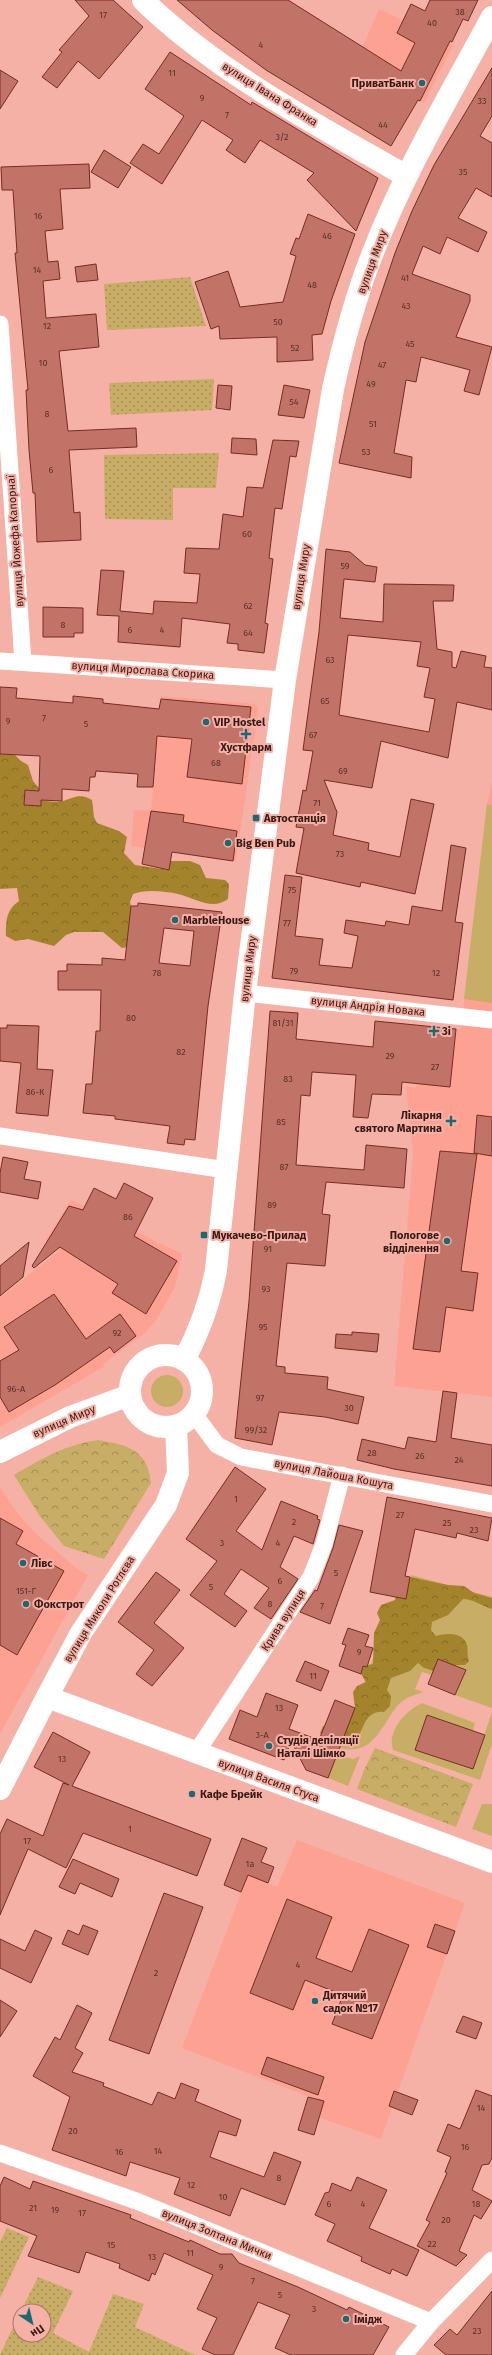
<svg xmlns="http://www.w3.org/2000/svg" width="492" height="2355" font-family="'Fira Sans',sans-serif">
	<defs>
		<pattern id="forest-crowns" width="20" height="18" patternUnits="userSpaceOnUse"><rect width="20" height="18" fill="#a3842c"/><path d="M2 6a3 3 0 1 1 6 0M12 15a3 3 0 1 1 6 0" fill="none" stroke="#866b24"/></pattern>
		<pattern id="park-crowns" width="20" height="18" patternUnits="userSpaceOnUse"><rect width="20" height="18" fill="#c8ad67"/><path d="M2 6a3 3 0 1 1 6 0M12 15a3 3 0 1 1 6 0" fill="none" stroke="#a38c54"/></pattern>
		<pattern id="garden-dots" width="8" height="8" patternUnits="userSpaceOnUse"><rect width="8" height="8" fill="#c8ad67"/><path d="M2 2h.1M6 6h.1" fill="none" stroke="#a38c54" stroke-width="1.8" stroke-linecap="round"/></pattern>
	</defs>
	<rect width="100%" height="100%" fill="#f5b1a6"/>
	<path fill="#fda193" d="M379,9L453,45L424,103L355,64Z
		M161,696L255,704L258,709L236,861L131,846L134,810L151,811Z
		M492,782V1397L394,1386L413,1155L406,1086L416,1088V1083L450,1087L456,1029H461L487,804Z
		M71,1200L182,1254L175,1287L157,1319L145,1333L103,1364L105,1366L0,1427V1298L60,1250L46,1240Z
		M0,1487L16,1511L34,1532L76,1568L88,1575L0,1734Z
		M297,1840L465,1903L381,2139L315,2116L318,2100L182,2048L248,1875L277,1887Z"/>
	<path fill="#c8ad67" d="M487,804L492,805V1003L464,999Z
		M151 1391a16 16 0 1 1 32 0a16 16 0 1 1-32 0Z
		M411,1575L492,1597V1708L455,1695L465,1670L438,1659L432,1675L422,1672L415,1689L423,1692C415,1695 404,1698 398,1705C382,1724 374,1757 340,1748L396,1596L406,1598Z
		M422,1703L475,1723L473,1731L427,1715L415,1750L473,1769L492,1712V1744L480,1780L393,1750C387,1731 405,1711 422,1703Z
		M337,1755L353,1759L360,1756L348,1786L328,1778Z
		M482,1804H492V1836L472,1829Z"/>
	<path fill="url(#forest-crowns)" d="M0,754L15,755L21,761L28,765L33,781L41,791L25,790L24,805L40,806L41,800C47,801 57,803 63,801C75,797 80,793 92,800L94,817L97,823L119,831L127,837L124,853L135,865L169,870L170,861H190L200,865L206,878L225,880L229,884L228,899C212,911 195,898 178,894C165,891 145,889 133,894L130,902L131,906L128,934L132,946L122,948L103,932H74L66,935L54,946L28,939L15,941L6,936C6,921 6,910 19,901L17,888L0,889Z
		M410,1577L448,1585L464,1586L474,1593L492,1598V1609C482,1606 473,1599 463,1599L448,1615L432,1622L431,1630L436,1636C446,1633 463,1632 467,1645C468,1650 467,1656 469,1661L465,1665H453L438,1659L434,1671L424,1668L418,1663L410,1671L391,1678L387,1690L391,1696L390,1706L384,1712C367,1710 364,1726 358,1738C344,1745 330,1746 320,1733L323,1726L331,1724L348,1726L355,1708L353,1692L357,1686L366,1682L361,1674L363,1666L373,1664L374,1633L380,1620L377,1613L381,1605L395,1600L396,1596L406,1598Z"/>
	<path fill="url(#park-crowns)" d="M98,1440C128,1445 148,1450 151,1483L104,1559L64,1546L39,1515L14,1475C41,1459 67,1444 98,1440Z
		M375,1748L473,1784L456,1827L357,1789L364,1770Z"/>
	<path fill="url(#garden-dots)" d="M190,277L206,326L107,330L104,284Z
		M214,379L212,410L111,415L109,383Z
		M219,453L216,488H173V520L105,519L104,455Z
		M7,2228L29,2237L0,2298V2242Z
		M38,2277L73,2291L53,2333L89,2352L113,2294L144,2304L135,2327L195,2355H0L20,2312V2335H44V2311H21Z"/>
	<path fill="#c27368" stroke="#742d24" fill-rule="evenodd" d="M75,0H113L143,27L99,79L78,61L57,88L42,77L62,52L59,50L89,16Z
		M177,0H288L401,71L415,43L397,33L411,4L425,11L430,0H478L468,21L463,19L452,42L450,41L420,101L418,100L391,146L266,70L212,30Z
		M170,52L251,105L252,102L378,178L356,231L307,180L314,173L260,140L245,163L226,150L233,140L202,120L162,184L130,163L143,144L159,154L184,116L145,89Z
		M492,68V116L480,136L492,143V197L476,188L458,218L487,232L478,252L447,237L440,254L423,246L412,274L470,295V301L456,337L492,347L479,395L464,391L470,370L421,357L416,382L406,380L394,453L412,457L411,478L339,463L365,342L395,253L412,211L434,165Z
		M0,70L18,81L0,109Z
		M104,150L131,167L118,188L91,172Z
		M89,164L90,188L60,189L63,229L45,231L48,262L58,261L60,279L43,281L46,318L96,314L99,347L59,351L68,431L136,428L137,447L69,450L74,513L80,512L81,540L37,542L35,493H33L29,450L26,390H28L15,253H17L13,190H2L1,167Z
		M308,214L355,234L331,301L322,334L312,335L313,360L277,362V337L220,339L219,326L211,329L195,282L228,271L240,307L283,302L296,256L290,254L296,238L299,239Z
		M96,264L98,280L77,282L75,267Z
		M218,385L232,386L230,410L216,408Z
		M284,385L310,390L304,418L278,415Z
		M232,438L256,439L257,455L231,453Z
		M273,440L299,441L296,457L290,456L282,509L275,508L269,558L273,559L265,623L268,624L264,653L238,650V644L227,643L230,624L182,618L180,647L118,642L119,616L97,615L101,570L124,571L120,611L153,614L154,601L197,603L200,574L184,573L186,548L219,549L223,514L243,517L247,487L263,488Z
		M326,549L350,552L365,565L377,567L375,582L344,579L340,618L383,622L384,584L454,585L453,601H433L437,649L452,652V667L456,668L461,651L486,656L484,667L492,668V710L457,702L448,758L381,741L372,788L324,780L337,812L333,835L369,843L368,850L400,857L411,799L434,804L415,894L361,882L360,887L296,873L304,828L296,827L303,790L306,791L313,751L303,750L319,632ZM348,635L421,642L417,666L430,668L424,697L435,699L429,732L339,715Z
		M43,607L83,608V633H74V637H43Z
		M0,687L17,688L16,698L73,703V696L103,699V703L159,709L161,699L251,707L242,784L187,777L192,739L157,736L153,787H137L138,774L96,771L95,777H90L89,791L62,789V801L41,800V806L24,805L25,790L39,791L40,756L0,754Z
		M151,811L184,815L183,822L237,831L233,861L172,852L169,870L142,864Z
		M451,845L466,848L455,922L463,923L453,1000L272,978L285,875L302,877L295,936L323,939L319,965L352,968L358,936L344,933L346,920L385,926L386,921L409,925L412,906L442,911Z
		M138,903L222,912L208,1006L195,1140L185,1139L184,1145L167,1143L170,1126L115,1119V1116L83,1113L86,1084H92L96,1031H100L101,990H58V971H67V964L102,965V958L125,960L131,906H138ZM164,928L194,931L190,966L159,963Z
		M270,1011L298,1013L296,1039L373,1047L375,1021L456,1029L450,1087L402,1082L401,1095L372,1094L368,1118L353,1117L356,1075L312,1072L310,1096L301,1095L296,1165L364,1170L366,1145L407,1149L404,1188L326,1182L322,1214L330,1215L325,1266L287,1263L276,1366L285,1367V1373L328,1377L327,1389L364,1397L358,1424L325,1417L279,1412L272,1445L235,1438L249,1301Z
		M7,1025L39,1026L37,1069L53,1070L48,1116L16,1113L21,1063L0,1061V1028H7Z
		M477,1115L492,1117V1156L474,1153Z
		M440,1151L477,1154L461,1271L478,1273L473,1311L446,1307L440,1352L413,1349Z
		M3,1157L28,1162L24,1179L41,1182L38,1199L0,1192V1173Z
		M124,1183L153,1198L134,1236L177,1261L146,1314L112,1293L118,1284L60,1247L34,1268L32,1266L69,1206L83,1210L94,1188L116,1199Z
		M29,1242L23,1277L0,1296V1266Z
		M54,1294L86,1339L120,1314L136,1336L114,1353L110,1347L55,1385L9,1412L0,1397V1361L19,1350L4,1327Z
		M352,1332L379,1334L377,1352L335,1348L336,1334L352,1335Z
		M443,1391L457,1393L451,1438L492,1445V1486L394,1469L357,1460L362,1439L405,1449L408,1437L436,1442Z
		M235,1467L266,1489L236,1531L262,1550L281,1501L318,1516L317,1519L320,1520L313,1544L294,1536L280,1567L298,1579L271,1619L254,1608L269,1588L241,1569L224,1594L247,1611L235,1627L190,1595L217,1561L186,1539Z
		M387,1497L492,1518L488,1541L457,1533L456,1538L415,1529L405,1576L410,1577L406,1599L370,1592Z
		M0,1518L23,1531L16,1544L64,1571L17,1655L0,1645Z
		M339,1525L363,1531L330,1624L300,1612L315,1590L317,1591L333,1548Z
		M156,1572L180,1590L154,1623L184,1648L152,1686L136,1674L154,1650L118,1622Z
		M348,1628L369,1635L365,1646L373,1648L367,1667L363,1666L361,1674L339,1666L346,1645L342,1644Z
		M438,1659L466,1670L455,1695L428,1684Z
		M305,1661L329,1671L321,1691L296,1681Z
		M266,1693L298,1705L289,1729L319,1740L335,1700L355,1708L328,1778L306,1770L291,1741L284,1760L229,1739L240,1710L257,1717Z
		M427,1715L485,1735L473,1769L415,1750Z
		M53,1732L90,1752L72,1786L211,1839L197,1876L83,1833L66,1868L28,1849L0,1915V1834L7,1819L43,1836L63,1783L69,1785L34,1767Z
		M242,1838L267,1848L261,1862L274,1867L268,1883L248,1875L241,1892L224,1885Z
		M73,1859L119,1879L112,1897L80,1883L75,1894L59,1887Z
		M164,1893L203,1907L149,2054L109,2040Z
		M287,1899L332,1917L316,1958L352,1972L369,1929L409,1945L372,2039L332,2024L343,1995L305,1980L293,2010L250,1993Z
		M435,1924L455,1931L447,1954L427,1947Z
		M83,1925L98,1931L88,1955L62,1944L68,1930L79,1935Z
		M35,1930L52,1938L31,1983L0,1968V1939L25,1951Z
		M0,2000L17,2011L0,2037Z
		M77,2005L92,2013L75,2048L83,2053L72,2072L104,2083L103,2086L152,2105L158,2092L175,2099L181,2083L199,2090L195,2101L241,2120L236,2136L219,2131L210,2157L264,2177L274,2152L301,2162L285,2205L241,2188L230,2216L174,2194L180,2178L130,2162L126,2176L52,2150L70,2097L33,2076L55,2037L60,2040Z
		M463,2016L482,2023L476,2039L456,2032Z
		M267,2057L324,2077L318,2095L261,2074Z
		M476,2090L492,2096V2158L489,2164L482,2165L472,2190L492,2201L481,2219L474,2215L459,2251L467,2255L456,2266L417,2246L430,2222L426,2220L447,2173L445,2172L451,2157L437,2151L448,2124L460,2129Z
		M394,2091L418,2100L412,2115L389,2106Z
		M308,2097L324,2101L314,2135L298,2130Z
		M4,2177L30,2189L33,2181L131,2215L130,2218L189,2242L190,2240L220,2254H232L239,2263L298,2287L347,2310L349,2307L389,2327L373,2355H291L275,2348L290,2315L258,2302L233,2355H215L202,2349L217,2318L197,2309L213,2275L164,2253L155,2275L152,2273L149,2281L119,2268L120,2264L86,2252L79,2273L28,2256L37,2236L0,2221V2186Z
		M357,2177L387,2190L369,2228L419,2250L407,2276L392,2269L390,2274L361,2261L362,2257L327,2241L335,2224L315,2215L325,2193L329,2192L332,2183L351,2191Z
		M492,2291V2355H446L434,2345L450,2329L457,2335Z"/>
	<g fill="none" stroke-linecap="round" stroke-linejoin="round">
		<path stroke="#fff" stroke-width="17" d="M0,324L23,662
			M0,661L285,680
			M245,993L492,1020
			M0,1136L226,1170
			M194,1414L217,1445L241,1457L492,1504
			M196,1753L311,1577L324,1544L342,1475
			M0,2153L139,2202L431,2322
			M404,2355L431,2322L492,2260"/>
		<path stroke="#fff" stroke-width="22" d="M143,0C218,73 316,124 406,176
			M184,1360C200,1330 210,1303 216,1270L245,993L285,680L333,389C343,344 355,298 372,255C404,172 450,95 492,17
			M0,1789L47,1697"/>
		<path stroke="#fff" stroke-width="22" d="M130 1391a36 36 0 1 1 72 0a36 36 0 1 1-72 0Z
			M176,1426L178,1473L166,1505L81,1633L47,1697L492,1862
			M0,1452L70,1417L130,1395"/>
	</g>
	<g fill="#1e6873" stroke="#f5b1a6" stroke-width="1.5">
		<circle cx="422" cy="83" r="4"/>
		<circle cx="206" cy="722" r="4"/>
		<path d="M244 728h4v4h4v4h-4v4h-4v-4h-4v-4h4z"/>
		<rect x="252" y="814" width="8" height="8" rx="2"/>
		<circle cx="228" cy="843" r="4"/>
		<circle cx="175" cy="920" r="4"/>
		<path d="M432 1025h4v4h4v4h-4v4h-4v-4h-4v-4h4z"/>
		<path d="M449 1115h4v4h4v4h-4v4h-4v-4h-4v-4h4z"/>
		<rect x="200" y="1231" width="8" height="8" rx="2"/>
		<circle cx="447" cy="1241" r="4"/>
		<circle cx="23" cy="1563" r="4"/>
		<circle cx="26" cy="1604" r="4"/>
		<circle cx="269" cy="1746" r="4"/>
		<circle cx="192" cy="1794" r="4"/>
		<circle cx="315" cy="2001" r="4"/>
		<circle cx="346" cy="2319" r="4"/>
	</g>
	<g text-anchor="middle" stroke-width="4" stroke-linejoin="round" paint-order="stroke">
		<g font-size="9" fill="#5b302a">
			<text x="460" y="15">38</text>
			<text x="103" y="18">17</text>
			<text x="432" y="26">40</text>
			<text x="261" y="48">4</text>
			<text x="172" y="76">11</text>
			<text x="202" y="101">9</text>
			<text x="482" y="104">33</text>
			<text x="227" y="118">7</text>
			<text x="383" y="128">44</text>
			<text x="282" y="140">3/2</text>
			<text x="463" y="175">35</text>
			<text x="38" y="219">16</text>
			<text x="327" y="239">46</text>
			<text x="37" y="273">14</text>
			<text x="405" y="281">41</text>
			<text x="312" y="288">48</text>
			<text x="406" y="309">43</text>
			<text x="278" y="325">50</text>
			<text x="47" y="329">12</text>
			<text x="410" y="347">45</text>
			<text x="295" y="351">52</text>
			<text x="43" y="366">10</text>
			<text x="382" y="368">47</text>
			<text x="371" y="387">49</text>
			<text x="294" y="405">54</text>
			<text x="47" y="417">8</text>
			<text x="373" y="427">51</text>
			<text x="366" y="455">53</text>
			<text x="51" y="473">6</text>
			<text x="247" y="537">60</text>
			<text x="345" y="569">59</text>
			<text x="248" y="609">62</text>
			<text x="63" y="628">8</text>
			<text x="130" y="633">6</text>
			<text x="162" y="633">4</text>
			<text x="248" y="636">64</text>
			<text x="330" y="663">63</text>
			<text x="325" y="704">65</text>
			<text x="44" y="721">7</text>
			<text x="8" y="724">9</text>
			<text x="86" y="727">5</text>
			<text x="313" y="738">67</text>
			<text x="216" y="766">68</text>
			<text x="343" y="774">69</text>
			<text x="317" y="806">71</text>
			<text x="340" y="857">73</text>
			<text x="292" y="893">75</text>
			<text x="287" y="926">77</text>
			<text x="294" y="974">79</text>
			<text x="157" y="976">78</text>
			<text x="436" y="976">12</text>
			<text x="131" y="1021">80</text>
			<text x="283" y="1026">81/31</text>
			<text x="181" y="1055">82</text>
			<text x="390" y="1059">29</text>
			<text x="435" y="1070">27</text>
			<text x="288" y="1082">83</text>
			<text x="35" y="1095">86-К</text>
			<text x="281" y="1125">85</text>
			<text x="284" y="1170">87</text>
			<text x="272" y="1208">89</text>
			<text x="128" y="1220">86</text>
			<text x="268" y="1252">91</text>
			<text x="266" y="1292">93</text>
			<text x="263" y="1330">95</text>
			<text x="117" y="1336">92</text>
			<text x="16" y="1392">96-А</text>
			<text x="260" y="1401">97</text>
			<text x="349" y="1411">30</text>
			<text x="256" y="1433">99/32</text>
			<text x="372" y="1456">28</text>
			<text x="420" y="1459">26</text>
			<text x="459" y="1463">24</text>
			<text x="236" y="1502">1</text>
			<text x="400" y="1518">27</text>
			<text x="294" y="1525">2</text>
			<text x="447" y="1526">25</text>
			<text x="474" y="1533">23</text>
			<text x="222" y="1546">3</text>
			<text x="278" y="1546">4</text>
			<text x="336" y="1576">5</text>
			<text x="280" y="1584">6</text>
			<text x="211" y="1590">5</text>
			<text x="26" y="1594">151-Г</text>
			<text x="270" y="1607">8</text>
			<text x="322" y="1609">7</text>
			<text x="359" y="1655">9</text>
			<text x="313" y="1679">11</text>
			<text x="279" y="1711">13</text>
			<text x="262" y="1738">3-А</text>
			<text x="62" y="1762">13</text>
			<text x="130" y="1832">1</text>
			<text x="27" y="1844">17</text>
			<text x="250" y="1867">1а</text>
			<text x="298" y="1968">4</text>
			<text x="156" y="1976">2</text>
			<text x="481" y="2111">14</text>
			<text x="73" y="2134">20</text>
			<text x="465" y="2150">16</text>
			<text x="158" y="2154">14</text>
			<text x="119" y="2155">16</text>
			<text x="279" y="2181">8</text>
			<text x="191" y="2188">12</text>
			<text x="223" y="2200">10</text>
			<text x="329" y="2207">6</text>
			<text x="363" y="2207">4</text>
			<text x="476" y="2207">18</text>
			<text x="33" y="2211">21</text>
			<text x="55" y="2213">19</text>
			<text x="82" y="2216">17</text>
			<text x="446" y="2223">20</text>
			<text x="432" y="2247">22</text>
			<text x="111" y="2248">15</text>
			<text x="190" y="2256">11</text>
			<text x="152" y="2260">13</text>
			<text x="221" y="2270">9</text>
			<text x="253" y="2284">7</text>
			<text x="280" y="2298">5</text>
			<text x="314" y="2312">3</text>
			<text x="477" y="2334">23</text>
		</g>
		<g font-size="11" font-weight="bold" fill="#391915" stroke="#f5b1a6" text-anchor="start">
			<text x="414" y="87" text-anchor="end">ПриватБанк</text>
			<text x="214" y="726">VIP Hostel</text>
			<text x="246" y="751" text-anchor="middle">Хустфарм</text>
			<text x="264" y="822">Автостанція</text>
			<text x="236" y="847">Big Ben Pub</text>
			<text x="183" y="924">MarbleHouse</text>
			<text x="442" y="1035">3і</text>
			<text x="442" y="1119" text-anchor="end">Лікарня<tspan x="442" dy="13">святого Мартина</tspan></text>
			<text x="212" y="1239">Мукачево-Прилад</text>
			<text x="439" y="1239" text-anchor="end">Пологове<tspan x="439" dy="13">відділення</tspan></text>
			<text x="31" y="1567">Лівс</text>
			<text x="34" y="1608">Фокстрот</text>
			<text x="277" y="1744">Студія депіляції<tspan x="277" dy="13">Наталі Шімко</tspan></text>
			<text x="200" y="1798">Кафе Брейк</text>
			<text x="323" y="1999">Дитячий<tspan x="323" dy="13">садок №17</tspan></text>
			<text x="354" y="2323">Імідж</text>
		</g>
		<g font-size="11" fill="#391915" stroke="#f5b1a6">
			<text transform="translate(270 94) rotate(32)" y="4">вулиця Івана Франка</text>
			<text transform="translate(372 262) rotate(-70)" y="4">вулиця Миру</text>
			<text transform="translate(15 541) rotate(-94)" y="4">вулиця Йожефа Капорнаї</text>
			<text transform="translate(301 577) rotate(-81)" y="4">вулиця Миру</text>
			<text transform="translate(143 670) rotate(4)" y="4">вулиця Мирослава Скорика</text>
			<text transform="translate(248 969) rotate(-83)" y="4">вулиця Миру</text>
			<text transform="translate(368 1006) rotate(6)" y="4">вулиця Андрія Новака</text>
			<text transform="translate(64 1421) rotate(-23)" y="4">вулиця Миру</text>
			<text transform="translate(334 1474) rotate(11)" y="4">вулиця Лайоша Кошута</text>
			<text transform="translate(99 1609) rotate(-58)" y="4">вулиця Миколи Роглєва</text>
			<text transform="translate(283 1620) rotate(-57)" y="4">Крива вулиця</text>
			<text transform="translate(269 1780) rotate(20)" y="4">вулиця Василя Стуса</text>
			<text transform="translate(217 2234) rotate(22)" y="4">вулиця Золтана Мички</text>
		</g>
	</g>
	<g transform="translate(32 2323) rotate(145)"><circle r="19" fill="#f5b1a6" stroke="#aa746c"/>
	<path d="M0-3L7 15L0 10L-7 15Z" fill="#1e6873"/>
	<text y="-6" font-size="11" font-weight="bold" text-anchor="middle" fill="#391915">Пн</text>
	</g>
</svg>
